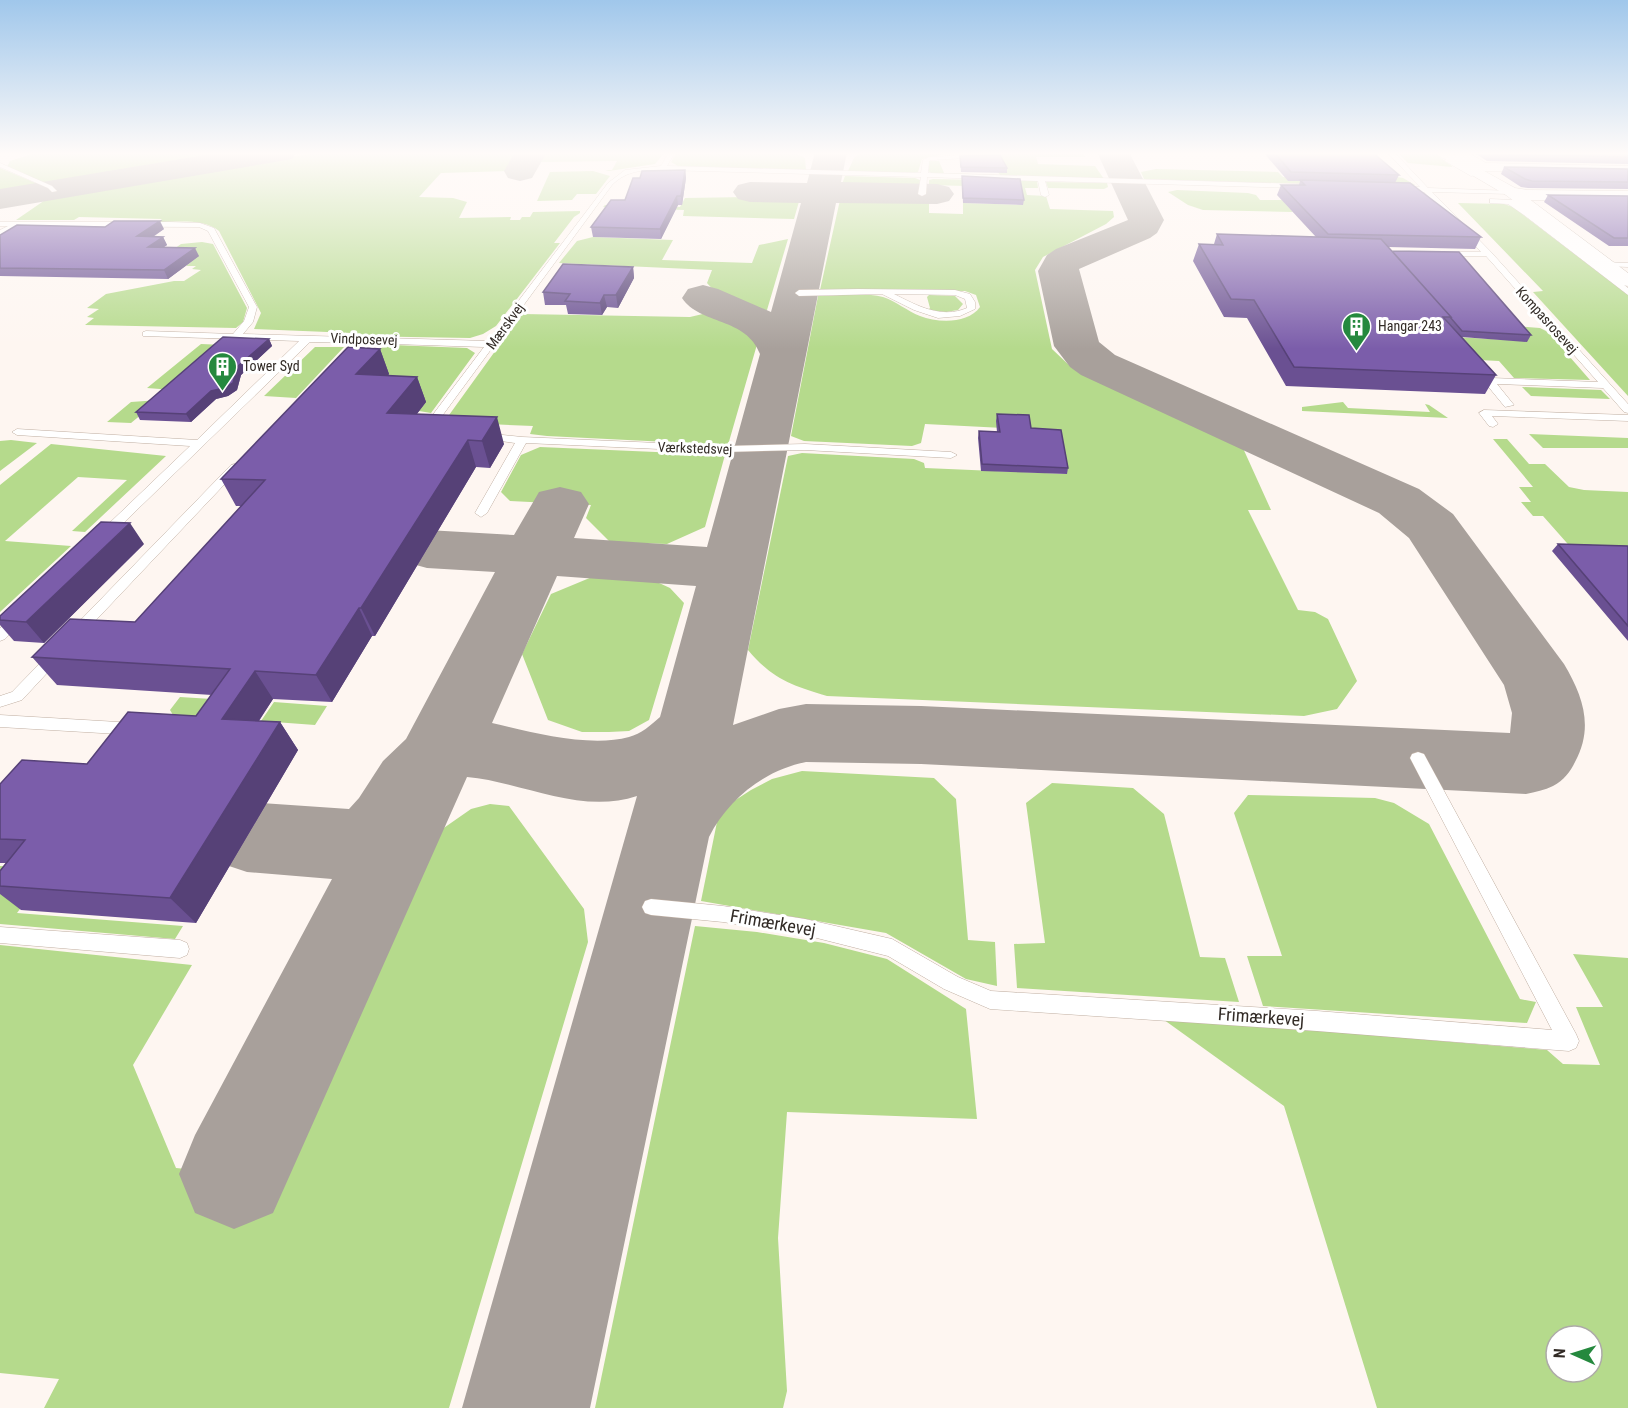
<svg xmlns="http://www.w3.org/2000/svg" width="1628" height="1408" font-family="'Roboto Condensed',sans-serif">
	<rect width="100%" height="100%" fill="#fef6f1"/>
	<path fill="#b5da8c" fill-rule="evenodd" d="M39,152H243L55,185L47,184L7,167L10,161Z
		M431,152H512L518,157L508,171L441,173L419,197L453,198L467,202L459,218L511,217L510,220H520L522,217H530L533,212L580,211V213L574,217L554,243H560L496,326L483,334L470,338L352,336V333L254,329L261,313L219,231C204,218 177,222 158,222L162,219L79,217L74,220H16L48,198L256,161L311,154Z
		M544,152H665L655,164L609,171L605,170H612L617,161L542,162L533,160V158Z
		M677,152H793L805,158L806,170L678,166L671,162Z
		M862,152H950V153L922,159L918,172L914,173L848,171L854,158Z
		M971,152H1079L1086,157H1036L1038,164L1095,166L1104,179L933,174L928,171L929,161H939L944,173L1000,175L985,155Z
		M1397,152H1433L1453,167L1408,163Z
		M0,168L38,184L39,186L0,193Z
		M1156,169L1278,172L1283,177L1373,179L1391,176L1403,178L1415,185L1406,187L1144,179L1141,172Z
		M593,171L610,176L596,194H577L572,200L537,201L550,172Z
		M845,176L915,178L920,180L919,189L841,187Z
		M933,179L1037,181L1038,188H1025L1027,195L1046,196L1050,209L1113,211L1114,217L1106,224L1043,257L1035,270L1052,349L1071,367L1242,446L1271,510H1248L1298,610L1315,612L1328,619L1357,681L1337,709L1304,716L827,696C793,686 772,679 748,650L788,456L802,453L914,459L924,463L925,468L1067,474L1040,430L925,424L921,443L912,446L804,441L791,436L818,296C838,296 863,292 883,297C896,301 907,311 920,316C938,323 968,324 980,307L976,295L965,291L820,290L840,200L846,198L929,199V213L963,214V203L1023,205L1002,187L929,185V180Z
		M1046,182L1107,183L1108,187L1104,189L1048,188Z
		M1177,190L1248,193L1256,195L1260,200H1282L1293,212L1203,210L1188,205L1168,192Z
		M748,197L800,198L794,219L683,216L684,210L603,207L605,205L680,207L685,198Z
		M1458,203L1504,204L1513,207L1628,295V396L1533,292L1543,291Z
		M593,237L673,240L662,260L752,263L759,245L788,239L767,310C751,312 717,296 707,283L712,270L559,263L577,241Z
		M202,242L213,244L247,308L243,322L236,328L85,325L94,318L87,317L99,309L87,308L106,294L174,281H184L201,270L192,269L196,266H186L198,256L151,265L181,244Z
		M929,295L955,296L963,304L958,310L946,312L928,310L930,308L927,297Z
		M707,313L750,333L758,341L728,445L547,436L530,434L533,426L444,422L522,314L690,317Z
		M1514,326L1540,328L1548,332L1590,380L1514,378L1499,361L1479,360L1456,337L1526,341Z
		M201,344L225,345L173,390L147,388Z
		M393,345L467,348L475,353L431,413L365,402L389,375L362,353Z
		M315,347H344L296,398L264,396Z
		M1522,387L1601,390L1610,399L1531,396Z
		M159,400L131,423L107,422L131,402Z
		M1343,402L1348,408L1430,412L1425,404L1429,405L1448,418L1302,411V407Z
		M1529,434L1628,438V448H1543Z
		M1493,439H1507L1529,464H1545L1569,487L1584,490L1628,492V553L1574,551L1543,516H1533L1521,502H1531L1519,487H1533Z
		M11,440L37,443L0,471V441Z
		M51,444L166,456L85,532L72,531L127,480L78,477L5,541L71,546L0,612V485Z
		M540,447L725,455L705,527L667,544L610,542L586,518L591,505L510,501L501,492L521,455Z
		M592,577L657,582L670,588L684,603L649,720L629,731L609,732H582L548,720L522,654L551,594Z
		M180,697L244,701L232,719L173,715L170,710Z
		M274,702L327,706L315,725L261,721Z
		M802,771L934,778L956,799L968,940L995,942L997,986L966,979L886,933L701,901L718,817L734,801L751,790L772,779Z
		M1052,783L1133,788L1164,814L1200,957L1225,958L1239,1002L1017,988L1014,944L1045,943L1026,803Z
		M1248,795L1375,798L1394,803L1429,824L1520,999L1536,1002L1527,1023L1263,1006L1247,956H1282L1234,813Z
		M490,804L509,806L584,909L588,942L449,1408H44L59,1379L0,1373V945L192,965L133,1065L176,1168L278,1178L438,832L471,809Z
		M0,866L50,869L17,913L183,926L175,939L0,924Z
		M695,926L757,932L824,943L887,959L966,1009L977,1119L787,1112L778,1238L787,1391L783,1408H595Z
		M1573,954L1628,958V1408H1377L1284,1106L1160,1017L1547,1050L1563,1064L1600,1065L1576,1007H1603ZM1556,1336H1592V1372H1556Z"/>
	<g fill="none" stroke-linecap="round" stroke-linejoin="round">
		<path fill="#a8a09b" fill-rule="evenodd" d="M223,152H297L292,159L281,161L0,209V189Z
			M515,152H547L532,178L520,181L508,178L504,171Z
			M815,152H847L841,182L937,184L949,187L954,194L949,201L937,204L836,203L733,725L779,709L806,704L921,706L1510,733L1512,713L1504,685L1409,538L1379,513L1081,375L1070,367L1054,346L1038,271L1047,255L1056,249L1128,220L1097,152H1129L1164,220L1157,233L1150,238L1079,269L1099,342L1115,355L1419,489L1453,514L1564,664C1583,696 1594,727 1575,762C1570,772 1564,780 1553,786C1545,790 1535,792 1526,794L921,764L806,762C765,770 728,799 709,837L590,1408H462L637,796C580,815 523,782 467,777L273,1213L234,1229L195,1213L179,1174L195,1135L332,879L247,872L217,862L205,837L217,812L247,802L349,809L359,798L383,761L406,739L495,572L427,568L405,562L396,549L405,536L427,530L514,535L539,492L560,487L581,492L589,504L574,538L707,547L760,354C746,317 700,325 682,298L688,289L703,285L718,289L771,312L801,203L750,202L738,199L733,192L738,185L750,182L807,183ZM557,576L696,586L660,717C651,725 641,734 629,737C589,748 531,732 492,723Z"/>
		<defs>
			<path id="service" d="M669,152H675L667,166L921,173L923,160L929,157L981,154L983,157L932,160L929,161L928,173L1300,184L1303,186L1300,188L1045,181L1049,195L1045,197L1041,195L1038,181L927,177L926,194L922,196L918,194L921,177L663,170C643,170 627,170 612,185L431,431L427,432L422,429L484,347L362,343L340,363L335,360L352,343L310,342L107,539H99L97,536L99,533L190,446L17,435L12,432L17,429L197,440L299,341L143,336V332L146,331L233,334L244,321L249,307L208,231L199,227L20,226L0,235V230L8,226H0V222H169L200,223L214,228L257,307L253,322L243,334L488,341L608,183L625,170L661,166Z
				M1387,152H1394L1428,188L1513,191L1511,194L1432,192L1491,252L1628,404V413L1624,412L1603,388L1497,384L1514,405L1505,407L1482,379V375H1488L1491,378L1598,382L1486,256H1439V252H1481L1424,192L1397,190L1399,187H1420Z
				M1447,158H1454L1453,161L1476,175L1471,176L1445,161Z
				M0,163L52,186L57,191L52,192L48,188L0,167Z
				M1490,199L1513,200L1530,211L1628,288V295L1524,215L1508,204L1490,203Z
				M1603,262L1628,263V267L1606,266H1603Z
				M858,289L955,290L970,294L975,302V309L960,316L938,318L914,310L882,294L799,296L795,293L799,290ZM894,294L955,295L965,299L967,308C941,319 918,306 894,294Z
				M1484,410L1628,415V421L1492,416L1498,424L1493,427L1489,426L1479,413Z
				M483,433L522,437L726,446L805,444L951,452L957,455L951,458L805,450L726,452L526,443L487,513L481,517L475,513L515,443L479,438L478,436Z
				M235,464L239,465V469L80,637H70L68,634L70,631L231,465Z
				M19,612L24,614L26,617L24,620L5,639L0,641V628L14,614Z
				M55,651L60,653L62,656L60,659L22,700L0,707V696L12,692L50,653Z
				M0,715L135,723L140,725L143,729L140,733L135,735L0,727Z
				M1418,752L1424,754L1576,1034L1579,1041L1576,1048L1569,1051L1317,1031L990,1009L944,989L888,956L805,935L723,922L651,915L645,913L642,907L645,901L651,899L723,906L805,919L892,939L958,977L991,991L1317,1011L1552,1030L1410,758L1412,754Z
				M0,927L180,940L187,943L189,949L187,955L180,958L0,943Z"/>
			<path id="minor" d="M1452,152H1467L1486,163L1628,166V174L1484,171L1468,166Z
				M1511,188L1516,189L1628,273V286L1622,285L1506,195L1504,192Z"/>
			<path id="tertiary" d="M1433,152H1450L1515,188L1528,190L1628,191V201L1528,200L1506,195Z"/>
		</defs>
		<use href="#service" stroke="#c0afa2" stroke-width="1"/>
		<use href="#minor" stroke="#c0afa2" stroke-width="1"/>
		<use href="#tertiary" stroke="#c0afa2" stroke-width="1"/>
		<use href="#service" fill="#fff" fill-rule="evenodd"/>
		<use href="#minor" fill="#fff" fill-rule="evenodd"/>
		<use href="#tertiary" fill="#fff" fill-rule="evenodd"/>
	</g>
	<path fill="#6a5092" d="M1263,152H1372L1399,175L1395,183L1481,237L1475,249L1388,247L1392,251L1531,335L1527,342L1462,337L1496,375L1485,394L1286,386L1247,318L1224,317L1193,261L1199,244H1214L1217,234L1316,237L1277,195L1281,185H1299L1300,181H1288Z
		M1473,152H1628V164L1487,161Z
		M960,156L1007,168V173L961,172Z
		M1504,167L1628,169V189L1528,188L1521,187L1501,174Z
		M685,170L686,178L682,205H678L661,239L593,237L591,227L625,200Z
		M962,176L1024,200L1023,205L963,203Z
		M1548,195L1628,196V246H1609L1544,202Z
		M164,229L153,237H163L167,245L164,247L199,256L168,279L0,276V235Z
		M633,267L634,278L618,308L607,307L602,315L568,314L566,305H545L543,292Z
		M269,339L272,346L241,375L237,390L228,396L216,399L191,422L140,420L136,412Z
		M380,349L389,374L388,376L417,377L426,402L417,414L504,444L490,468L476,467L375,636H372L332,702L273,699L259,721L280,722L298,750L196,923L21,910L0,894V871L6,863H0V784L87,764L196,716L212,695L57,685L32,657L135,622L242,506H236L221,479Z
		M997,414L1031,428L1068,468L1067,474L981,471L978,438L979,431L997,432L996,421Z
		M144,544L44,643L14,641L0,625V616Z
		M1558,544L1628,546V641L1552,551Z"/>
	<path fill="#564177" d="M685,170L686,178L682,205L681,196Z
		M677,196L678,205L661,239L660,229Z
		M160,221L164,229L141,244L137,236Z
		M163,237L167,245L152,255L148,247Z
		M195,248L199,256L168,279L164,270Z
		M633,267L634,278L618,308L616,295Z
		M604,295L607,307L602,315L600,303Z
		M269,339L272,346L241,375L237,390L228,396L216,399L191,422L186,414Z
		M380,349L389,374L366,400L356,374Z
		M417,377L426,402L397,439L387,413Z
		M497,417L504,444L490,468L482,441Z
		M468,440L476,467L375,636L361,608Z
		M130,523L144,544L44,643L26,622Z
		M359,608L372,636L332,702L316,675Z
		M255,671L273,699L242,746L222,719Z
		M280,722L298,750L196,923L170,898Z"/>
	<path fill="#7b5daa" stroke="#564177" stroke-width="1.5" d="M1274,152H1372L1399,175L1291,172Z
		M1487,152H1628V157L1490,154Z
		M1000,155L1007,168L961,167L960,156Z
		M1504,167L1628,169V182L1532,181L1525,179Z
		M685,170L681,196H677L660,229L591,227L611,200H625L633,178H640L642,171Z
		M962,176L1020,179L1024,200L963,198Z
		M1300,180L1410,183L1481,237L1328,234L1281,185H1305Z
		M1548,195L1628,196V238H1614Z
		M114,221H160L137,236L163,237L148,247L195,248L164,270L0,268V235L17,225L105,227Z
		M1217,234L1381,239L1451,317H1443L1496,375L1294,367L1254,300L1231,299L1199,244L1223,245Z
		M1392,251L1459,252L1531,335L1462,331L1450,317H1451Z
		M563,264L633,267L616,295H604L600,303L565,301L570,294L543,292Z
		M223,337L269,339L237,367L233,383L224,388L211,391L186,414L136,412Z
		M348,347L380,349L356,374L417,377L387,413L497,417L482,441L468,440L361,608H359L316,675L255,671L222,719L280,722L170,898L0,886V871L25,840L0,839V784L22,760L87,764L128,712L196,716L230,669L32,657L70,619L135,622L265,480L221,479Z
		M997,414L1029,415L1031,428L1061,430L1068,468L982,464L979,431L1000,432Z
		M101,522L130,523L26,622L0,620V616Z
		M1558,544L1628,546V626Z"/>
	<linearGradient id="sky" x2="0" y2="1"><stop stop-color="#a0c7eb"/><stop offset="0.44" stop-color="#fffbf9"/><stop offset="1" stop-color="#fffbf9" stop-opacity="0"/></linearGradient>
	<rect width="1628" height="349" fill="url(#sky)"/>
	<defs>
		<symbol id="building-pin" viewBox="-11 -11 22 30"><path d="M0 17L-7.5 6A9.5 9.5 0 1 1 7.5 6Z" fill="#25893e" stroke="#fff"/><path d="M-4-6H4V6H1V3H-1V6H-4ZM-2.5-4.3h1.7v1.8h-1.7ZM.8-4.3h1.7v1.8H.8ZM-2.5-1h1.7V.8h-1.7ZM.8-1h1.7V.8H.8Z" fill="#fff"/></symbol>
	</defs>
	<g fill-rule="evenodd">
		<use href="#building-pin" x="1340" y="310" width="33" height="45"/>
		<use href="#building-pin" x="206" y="350" width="33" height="45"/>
	</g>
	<g text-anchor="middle" stroke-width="6" stroke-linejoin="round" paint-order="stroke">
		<g font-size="14" fill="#322b26" stroke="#fff">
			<text transform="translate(1547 320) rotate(48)" y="5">Kompasrosevej</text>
			<text transform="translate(505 326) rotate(-54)" y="5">Mærskvej</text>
			<text transform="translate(364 339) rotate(2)" y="5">Vindposevej</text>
			<text transform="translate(695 448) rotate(2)" y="5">Værkstedsvej</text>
		</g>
		<g font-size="14" fill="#322b26" stroke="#fff" text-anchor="start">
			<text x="1378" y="331">Hangar 243</text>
			<text x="243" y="371">Tower Syd</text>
		</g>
		<g font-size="18" fill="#322b26" stroke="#fff">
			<text transform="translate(773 923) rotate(10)" y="6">Frimærkevej</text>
			<text transform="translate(1261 1017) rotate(4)" y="6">Frimærkevej</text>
		</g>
	</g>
	<g transform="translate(1574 1354) rotate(273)"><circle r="28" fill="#ffffff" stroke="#adaaa8" stroke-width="1.5"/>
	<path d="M0-4.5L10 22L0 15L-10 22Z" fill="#25893e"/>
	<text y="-9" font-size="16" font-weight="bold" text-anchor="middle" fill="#322b26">N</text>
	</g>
</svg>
